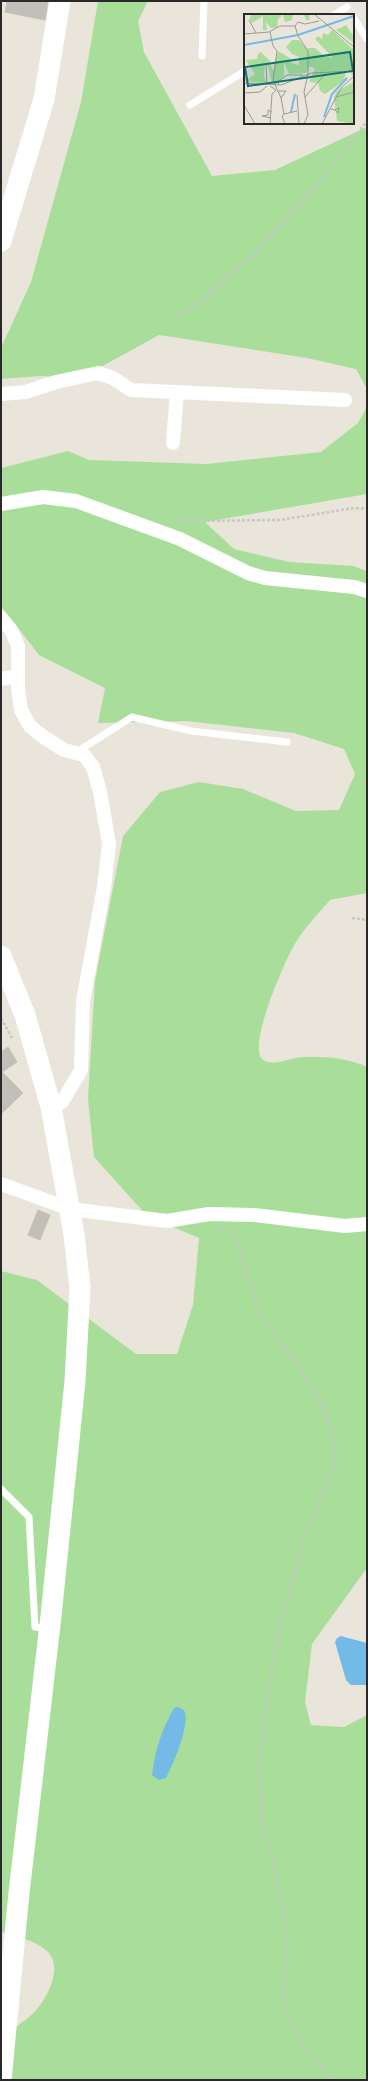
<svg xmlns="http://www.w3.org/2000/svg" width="368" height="2081" font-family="'Titillium Web',sans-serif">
	<rect width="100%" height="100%" fill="#eae5db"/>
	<path fill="#a9de9a" d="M98,1H148L138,21L144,52L212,176L275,170L367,127V389L356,369L307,358L159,335L79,379L42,376L1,379V348L31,282L81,102Z
		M367,407V494L205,522L234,549L289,562L353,566L367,571V893L330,900C319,913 305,927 296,942C285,960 248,1044 262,1059C273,1068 290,1057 304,1057C324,1056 348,1058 367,1067V1568L312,1644L305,1702L311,1725L344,1727L367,1715V2080H1V2038C12,2029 28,2020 37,2009C49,1995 63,1966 47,1951C35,1940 15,1936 1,1932V1271L37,1280L136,1354H177L193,1305L199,1238L147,1216L94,1157L88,1099L95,981L123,836L160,792L199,782L243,789L296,811L339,810L355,774L344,749L294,733L186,721L98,723L105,688L39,655L1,606V468L68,451L89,460L207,464L321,452L358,423Z"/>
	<path fill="#74bae6" d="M341,1636L367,1643L366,1685H351L346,1680L335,1642L337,1638Z
		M178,1707L184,1710C191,1724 173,1764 166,1778L159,1780L152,1775C155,1750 162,1729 174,1708Z"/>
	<path fill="#c2bfb8" stroke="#c5c1b5" d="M7,1H48L45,20L5,12Z
		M8,1047L17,1062L2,1072L23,1093L1,1114V1052Z
		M38,1210L50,1215L40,1240L28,1235Z"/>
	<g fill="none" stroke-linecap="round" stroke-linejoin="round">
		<path stroke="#c7c7c7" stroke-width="2.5" stroke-dasharray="3 2" stroke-linecap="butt" d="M175,317L194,307L256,252L315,187L367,121
			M177,522L185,521L280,520L354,508L367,509
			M352,918L367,920
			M1,1018L13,1040
			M217,1230L233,1232L259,1313L294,1360L323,1406L335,1447L333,1468L305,1535L283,1615L269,1686L260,1758L262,1821L273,1856L284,1917L287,1946L283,1999L294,2033L332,2080"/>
		<path stroke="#fff" stroke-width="7" d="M334,15L347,7
			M353,17L367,39
			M202,56L204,1
			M190,105L245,71
			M75,753L132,717L191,731L287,742
			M1,1489L29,1517L35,1627L47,1629"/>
		<path stroke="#fff" stroke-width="14" d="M1,394L26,392L56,382L98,373L113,378L131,390L345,400
			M173,443L177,392
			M1,504L43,497L76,501L180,539L248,573L265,578L354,587L367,591
			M1,618L11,630L18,646V689L21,710L30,726L42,736L64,750L84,755L93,767L100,792L109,844L104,887L83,1001L81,1070L62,1102L51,1107
			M1,679L18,676
			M1,1184L70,1209L167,1221L209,1214L254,1215L345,1226L367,1224"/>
		<path stroke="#fff" stroke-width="21" d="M1,241L44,99L60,1
			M1,956L25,1015L51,1107L74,1234L80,1288L75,1381L51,1616L19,1893L1,2080"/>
	</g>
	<g transform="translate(244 14)">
		<rect width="110" height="110" fill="#eae5db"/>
		<path d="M8,0H37V3L34,5L33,14H27L22,8L23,16H19V2L8,9L5,5ZM39,0H65L66,6H62L60,1H49L48,6L41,8ZM102,11L110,23V29L92,16ZM88,16L110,36V102L109,110L93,107L90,83L93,77L108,69L110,64L105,56H102L100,67L81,80L76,77L74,69L65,68L71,55L68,53H65L62,59L45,60L40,48V62L33,70H28L24,52L21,50L20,61L22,69L0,67V63L4,65L11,60L2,46L13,45L14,40L17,38L25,46L29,57L34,37L46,44L47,49L55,51V43L48,40L42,33L48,26H55L64,36V34H71L80,42L89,44L71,25L74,22L78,25L79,19L84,21Z" fill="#a9de9a"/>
		<path fill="none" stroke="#74bae6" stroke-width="2" d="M0,31L54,21L110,2M47,98L51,80M80,103L88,80L103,64"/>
		<path fill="none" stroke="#9d9a94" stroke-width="1" d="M70,0L110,33M5,6L12,19M54,8L51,12L54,22L64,37V60L60,78L64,101L60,110M54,8L61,10L75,7M26,18L29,32L33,37L29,66L37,84L40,100L38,102L41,110M0,20L25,18L36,12H51M22,51L23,71M0,69L37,71L68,59L110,57M34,71L35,67L43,61H59M34,77H42L37,84M0,79L16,78L23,72M53,81L55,110M61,83L82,59M92,83L110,78M0,91L11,110M87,95L91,96L94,99L95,94L91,96M40,100L53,97M27,104L18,102L24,101V96L28,98M26,110L28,80L32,76L26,72M78,110L97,74L110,62"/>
		<path fill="#0f766e" fill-opacity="0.15" stroke="#0f766e" stroke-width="2" d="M106,38L109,57L4,72L1,53Z"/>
		<rect width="110" height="110" fill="none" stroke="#292929" stroke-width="2"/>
	</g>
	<rect width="368" height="2081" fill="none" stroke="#292929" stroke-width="4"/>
</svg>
